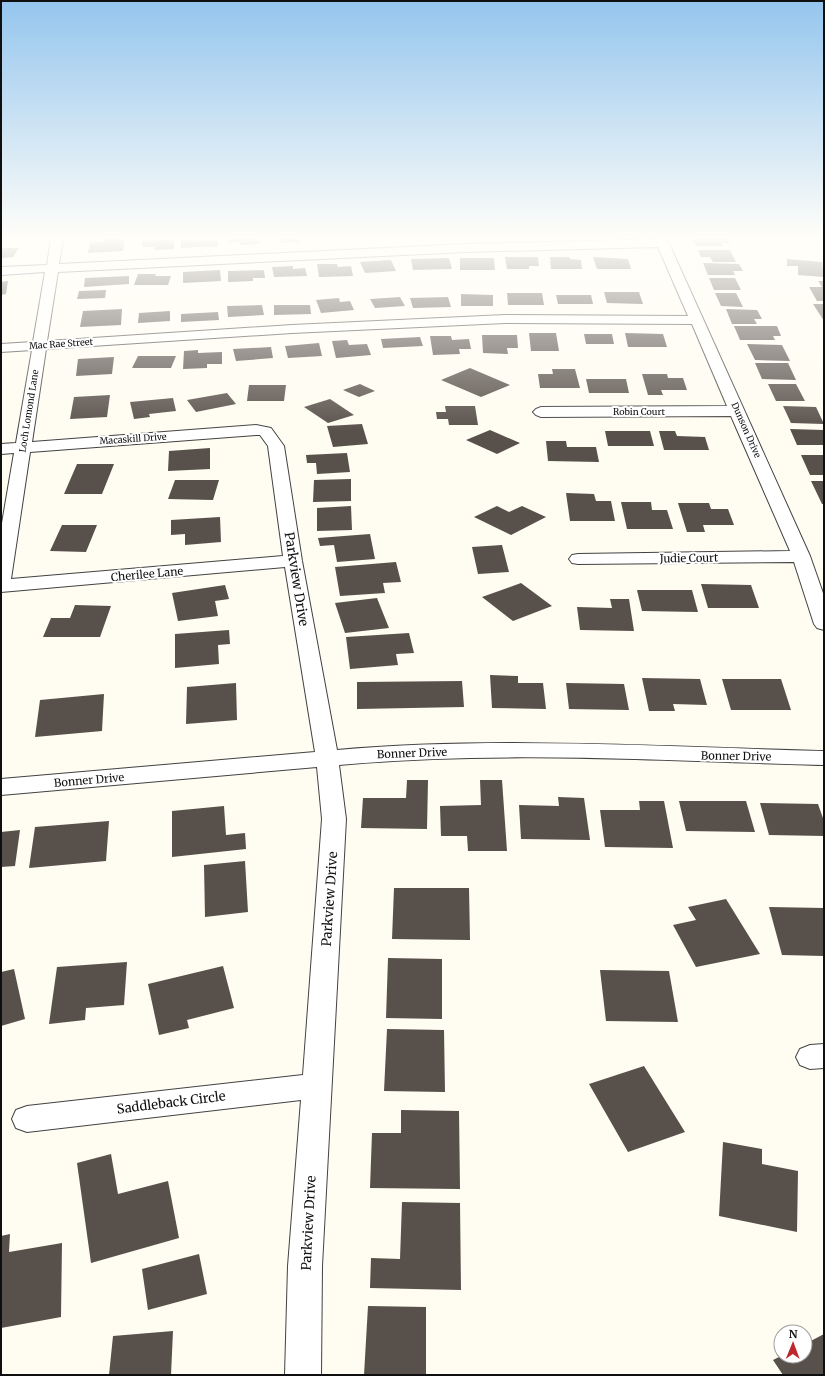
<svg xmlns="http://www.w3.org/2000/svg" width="825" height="1376" font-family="Merriweather,serif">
	<rect width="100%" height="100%" fill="#fffcf1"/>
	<path fill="#58504b" d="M104,239H125L123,251L88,253L90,242H104Z
		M174,239V249L155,250V247H142V240Z
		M181,239L217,240L218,246L181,248Z
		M228,239H259L260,244L240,245L239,242L229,243Z
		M279,239H300L301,242L279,243Z
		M693,239H728L730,243H722L723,246H696Z
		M1,248H19L13,257L1,258Z
		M698,250H730L736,262H713L710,257H701Z
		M505,257H538L539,266H529V269H507Z
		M550,257H569L570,259L581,260L582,269H551Z
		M593,257L628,259L631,269H597Z
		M449,258L452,269L413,270L411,259Z
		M460,258H494L495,270H460Z
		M787,259L822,262L824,277L798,275V266H787Z
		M391,260L396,271L365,273L360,262Z
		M703,263L739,264L743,271H733L735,275H708Z
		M317,264H337L338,267L351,266L353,276L319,277Z
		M293,266V269L305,268L307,276L274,277L272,267Z
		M220,270L221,281L183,283V272Z
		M264,270L265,278H253V281L228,282V271Z
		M138,274H156L155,276H171L168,285H134Z
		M129,276V284L84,287L85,278Z
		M709,278H735L741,290H714Z
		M8,281L6,294L1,295V282Z
		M818,281H824V301H817L809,287H822Z
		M106,290L105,298L77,299L79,291Z
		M604,292H639L643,304L607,303Z
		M507,293H542L544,305H508Z
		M715,293H736L743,307L721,306Z
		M461,294L493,295V306H461Z
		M556,295H591L593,304H558Z
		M400,297L405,306L375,308L370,299Z
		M448,297L451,307L413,308L410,298Z
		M339,298L340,302L350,301L354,310L321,313L316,300Z
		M813,304H824V321Z
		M262,305L264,315L228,317L227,306Z
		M274,305H310L311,314L274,315Z
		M122,309L121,325L80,327L83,311Z
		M726,309L757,310L762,319H754L757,324H732Z
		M170,311V321L138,323L139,313Z
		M218,312L219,320L181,322V314Z
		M734,326H777L781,336H773L775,340H740Z
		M529,333H556L559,351H531Z
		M625,333L663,334L667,347H628Z
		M584,334H612L614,344H586Z
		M482,335H517L518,348H507L508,354L483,353Z
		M430,336H451L452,340L469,339L471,349H459L460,354L433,355Z
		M420,337L423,346L383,348L381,339Z
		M347,340L349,345L367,344L371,355L336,358L332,341Z
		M319,343L322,356L288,358L285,346Z
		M747,344L782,345L790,361L755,360Z
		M271,347L273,358L236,361L233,349Z
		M198,350V353L222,352V364H207V368L183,369L184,351Z
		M138,356H176L171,368H132Z
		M114,357L112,374L76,376L78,359Z
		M755,363H788L796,380L762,379Z
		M470,368L510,385L481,397L441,380Z
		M552,369H575L580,388H540L538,374H553Z
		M642,374H667L668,378H683L687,390H661L663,395H648Z
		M586,379H626L629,393H589Z
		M360,384L375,391L359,397L343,390Z
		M768,384H796L805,401H776Z
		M249,385H286L284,401H247Z
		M227,393L236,404L196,412L187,400Z
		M110,395L107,417L70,419L74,397Z
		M173,398L176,411L149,414L150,417L134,419L130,402Z
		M330,399L354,415L328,423L304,407Z
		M445,406H475L478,425H449L448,419H437L436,412H446Z
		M783,406L816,407L824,424L791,423Z
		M362,424L368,444L333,447L327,426Z
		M790,429L824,430V445H797Z
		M490,430L520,443L497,454L466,440Z
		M605,431H650L654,446H608Z
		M659,431H675L677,436L705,437L709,450H664Z
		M546,441H566L567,447H596L599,462L548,461Z
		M210,448V469L168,471L169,451Z
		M347,453L350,472L317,474L316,463H307L306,455Z
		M801,455H824V475H810Z
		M77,464H114L102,494H64Z
		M351,479V501L313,502L314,480Z
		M175,480H219L213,500L168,499Z
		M811,481H824V504H822Z
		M566,493L594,494L596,501H611L615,521H570Z
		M621,502H651L652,510H667L673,529H627Z
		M678,503H709L711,509H728L734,525H703L705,532H687Z
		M351,506L352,530L317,531V508Z
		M497,506L509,512L522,506L546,517L511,535L474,517Z
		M220,517L221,542L185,545V534L171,535V520Z
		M62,525H97L86,552L50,551Z
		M370,534L375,559L337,562L334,545L320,546L318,538Z
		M502,545L509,572L478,574L472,547Z
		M396,562L401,582L383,583L385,593L340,596L335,567Z
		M521,583L552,606L513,621L482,597Z
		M701,584L751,585L759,608H708Z
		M225,585L229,599L215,601L218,616L178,621L172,593Z
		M637,590H692L698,612L642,611Z
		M377,598L389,628L345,633L335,603Z
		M610,599H629L634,631L580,630L577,607L612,608Z
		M75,605L111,606L100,637H43L51,618H70Z
		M229,630L230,644L218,645L219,664L175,668V634Z
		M409,633L414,653L396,654L398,665L350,669L346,637Z
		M490,675L518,676V683H543L546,709L492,708Z
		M642,678L700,679L707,705L673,704L675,711H649Z
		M722,679H781L791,710H731Z
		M462,681L464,707L357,709V682Z
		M236,683L237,720L186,724L187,687Z
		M566,683L624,684L629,710L569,709Z
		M104,694L102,731L35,737L40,700Z
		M407,780H428L427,829L361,828L363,798H406Z
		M480,780H502L507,851H468L467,836H441L440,806L481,805Z
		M558,797L584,798L590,840L521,839L519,805L559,806Z
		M639,801H664L673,848L605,847L600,810H640Z
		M679,801H746L755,832L686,831Z
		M760,803L818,804L824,821V836L769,835Z
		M224,806L226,835L245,833L246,849L172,857V811Z
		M109,821L106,861L29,868L35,827Z
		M20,830L15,866L1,867V832Z
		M245,861L248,912L205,917L204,865Z
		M394,888H469L470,940L392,939Z
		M726,899L760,954L696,967L673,925L696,920L688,907Z
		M769,907L824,908V956L782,955Z
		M388,958L442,959V1019L386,1018Z
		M127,962L124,1005L86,1008L85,1020L49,1024L57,967Z
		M223,966L234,1008L187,1020L189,1028L159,1035L148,984Z
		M14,969L25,1019L1,1026V972Z
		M600,970L669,971L678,1022L606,1021Z
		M387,1029L444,1030L445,1092L384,1091Z
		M644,1066L685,1132L628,1152L589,1084Z
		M401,1110L459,1111L460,1189L370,1188L372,1133H401Z
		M723,1142L762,1149V1164L798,1171L797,1232L719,1216Z
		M111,1154L118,1194L168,1181L179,1238L91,1263L77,1163Z
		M402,1202L460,1203L461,1290L370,1288L371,1258L400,1259Z
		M10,1234L9,1252L62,1243L61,1317L1,1328V1236Z
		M199,1254L207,1294L148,1310L142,1269Z
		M368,1306L426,1307V1375H364Z
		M173,1331L171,1375H109L113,1336Z
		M824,1334V1375H783L773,1360L781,1356H805V1344Z"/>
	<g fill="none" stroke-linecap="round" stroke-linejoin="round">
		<defs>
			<path id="street" d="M51,239H63L59,264L465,244L667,239L810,556L824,596V630L817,628L814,624L794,562L578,564L572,563L569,559L572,555L578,554L790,551L731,416L541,417L536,415L533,412L536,409L541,407L727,406L692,324L505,323L292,333L46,349L32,442L256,425L271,428L284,446L302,561L337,750C498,736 662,747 824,751V765C663,761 500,750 339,765L346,819L322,1266L321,1375H285L288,1266L301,1100L27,1132L16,1128L12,1119L16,1110L27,1106L303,1075L322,819L317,767L1,795V779L315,752L285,567L1,592V529L14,453L1,454V444L16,443L32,350L1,352V344L33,342L45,272L1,275V267L47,265ZM658,247L688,316L505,315L292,325L47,341L58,272L465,252ZM256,435H260L268,446L283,556L11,579L30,452Z
				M824,1044V1068L810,1069L800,1065L796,1057L800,1049L810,1045Z"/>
		</defs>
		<use href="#street" stroke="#424242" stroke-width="2"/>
		<use href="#street" fill="#fff" fill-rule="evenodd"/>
	</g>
	<linearGradient id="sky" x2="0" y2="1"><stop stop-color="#94c5ee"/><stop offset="0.55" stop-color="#fffef9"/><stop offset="1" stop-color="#fffef9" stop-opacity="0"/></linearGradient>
	<rect width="825" height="432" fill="url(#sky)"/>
	<g text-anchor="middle" stroke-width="4" stroke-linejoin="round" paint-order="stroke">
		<g font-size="9" fill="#0f0f0f" stroke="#fff">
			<text transform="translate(61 344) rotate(-4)" y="3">Mac Rae Street</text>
			<text transform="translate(29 411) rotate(-81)" y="3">Loch Lomond Lane</text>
			<text x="639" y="415">Robin Court</text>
			<text transform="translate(746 430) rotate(66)" y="3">Dunson Drive</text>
			<text transform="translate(133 439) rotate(-4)" y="3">Macaskill Drive</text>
		</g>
		<g font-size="11" fill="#0f0f0f" stroke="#fff">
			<text transform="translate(689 558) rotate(-1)" y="4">Judie Court</text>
			<text transform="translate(147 574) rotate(-5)" y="4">Cherilee Lane</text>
			<text transform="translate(412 753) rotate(-2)" y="4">Bonner Drive</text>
			<text transform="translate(736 756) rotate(1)" y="4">Bonner Drive</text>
			<text transform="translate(89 780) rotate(-5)" y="4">Bonner Drive</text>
		</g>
		<g font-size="13" fill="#0f0f0f" stroke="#fff">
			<text transform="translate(297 579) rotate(81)" y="5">Parkview Drive</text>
			<text transform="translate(329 899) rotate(-86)" y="5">Parkview Drive</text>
			<text transform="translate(171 1102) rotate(-7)" y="5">Saddleback Circle</text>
			<text transform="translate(308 1223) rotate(-87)" y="5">Parkview Drive</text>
		</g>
	</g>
	<rect width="825" height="1376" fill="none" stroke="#0f0f0f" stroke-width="4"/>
	<g transform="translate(793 1344) rotate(1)"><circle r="19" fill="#ffffff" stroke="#9f9f9f"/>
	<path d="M0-3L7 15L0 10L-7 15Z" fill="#bf272e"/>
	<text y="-6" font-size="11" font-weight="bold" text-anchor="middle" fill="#0f0f0f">N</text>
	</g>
</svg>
